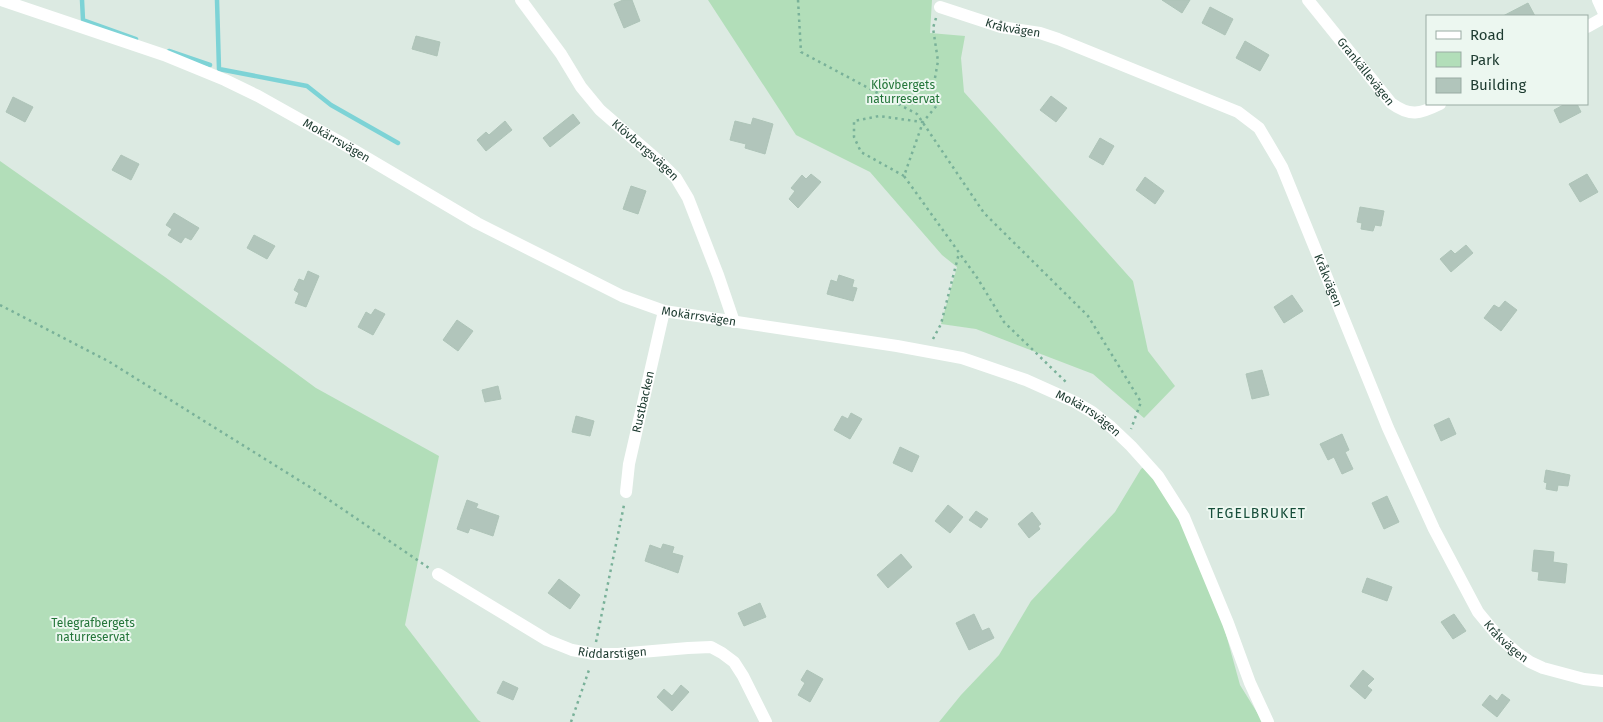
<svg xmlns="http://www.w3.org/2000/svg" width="1603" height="722" font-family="'Fira Sans',sans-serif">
	<rect width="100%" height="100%" fill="#dceae2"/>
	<path fill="#b2deb9" d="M708,0H932L930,33L965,36L961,58L964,92L1133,281L1148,351L1175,386L1144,418L1093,374L976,329L941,324L957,267L942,255L870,172L796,135Z
		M0,161L165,277L316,388L439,456L405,625L478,720L481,722H0Z
		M1145,466L1180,519L1218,605L1240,685L1263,722H939L961,695L999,655L1031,601L1115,512L1141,469Z"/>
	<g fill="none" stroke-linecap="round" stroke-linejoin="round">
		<path stroke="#7dd3d6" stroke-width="4.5" d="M82,0L83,20L136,39
			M217,0L219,69L307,86L331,105L398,143
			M169,51L210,65"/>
	</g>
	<path fill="#b1c5bb" stroke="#aec4b8" d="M623,0H632L640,21L624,28L614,4Z
		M1162,0H1190L1182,13Z
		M1528,3L1535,16H1503Z
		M1210,7L1233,19L1225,35L1202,23Z
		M416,36L440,42L437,56L412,49Z
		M1245,41L1269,55L1260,71L1236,58Z
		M1051,96L1067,108L1056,122L1040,110Z
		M13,97L33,107L25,122L6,112Z
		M1565,104H1577L1581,112L1560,123L1554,110Z
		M573,114L580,123L550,147L543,138Z
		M753,118L773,124L765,154L745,148L746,144L730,140L735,121L751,125Z
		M505,121L512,130L486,151L477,140L486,132L489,135Z
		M1100,138L1114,146L1103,165L1089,157Z
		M121,155L139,164L131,180L112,170Z
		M811,174L821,182L798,208L789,199L795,191L791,188L802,175L806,179Z
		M1587,174L1598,192L1580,202L1569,184Z
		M1145,177L1164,191L1155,204L1136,190Z
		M631,186L646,191L638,214L623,209Z
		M1360,207L1384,211L1381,226L1375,225L1373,231L1361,229L1362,223L1357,222Z
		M174,213L199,228L191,240L185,237L181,243L168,235L172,229L166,225Z
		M254,235L275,246L267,259L247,248Z
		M1466,245L1473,253L1451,272L1440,259L1451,250L1455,254Z
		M308,271L319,276L306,307L295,303L299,293L294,290L299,279L304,281Z
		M839,275L854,280L852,287L857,288L853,301L827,294L831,280L837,282Z
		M1292,295L1303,311L1284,323L1274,307Z
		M1505,301L1517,310L1501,331L1484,318L1494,305L1499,308Z
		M375,309L385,314L373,335L358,327L366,312L371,315Z
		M457,320L473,331L458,351L443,340Z
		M1262,370L1269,395L1252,399L1246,374Z
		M498,386L501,399L485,402L482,390Z
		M851,413L862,419L850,439L834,430L842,416L848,419Z
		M576,416L594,421L590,436L572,432Z
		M1449,418L1456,434L1441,441L1434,425Z
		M1342,434L1349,450L1345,452L1353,469L1342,474L1334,457L1328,460L1320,444Z
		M900,447L919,456L912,472L893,463Z
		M1546,470L1570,475L1568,486L1558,485L1557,491L1546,489L1547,483L1544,482Z
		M1387,496L1399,522L1384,529L1372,503Z
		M467,500L478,504L476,508L499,516L493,536L470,528L468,533L457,529Z
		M948,505L963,517L950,533L935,521Z
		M976,511L988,519L981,528L969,520Z
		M1032,512L1041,524L1038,526L1040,529L1029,538L1018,524Z
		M663,544L674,547L672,553L683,556L678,573L645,561L650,545L661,549Z
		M1534,550L1554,552L1553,562L1567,564L1565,583L1538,580L1539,572L1532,571Z
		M901,554L912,567L888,588L877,575Z
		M1367,578L1392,587L1387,601L1362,592Z
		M559,579L580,595L570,609L548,593Z
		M760,603L766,617L744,626L738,613Z
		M974,614L982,631L989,628L994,638L969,650L956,623Z
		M1454,614L1466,631L1453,639L1441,622Z
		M807,670L823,679L810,702L798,695L805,683L801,680Z
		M1363,670L1374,679L1367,686L1372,690L1365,699L1350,686Z
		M503,681L518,688L513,700L497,693Z
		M681,685L689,692L672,711L657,697L664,689L672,696Z
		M1502,694L1510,700L1497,717L1482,705L1490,695L1497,701Z"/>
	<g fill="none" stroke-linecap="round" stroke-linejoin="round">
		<path stroke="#79b199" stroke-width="2.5" stroke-dasharray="2.5 4" stroke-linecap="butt" d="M798,0L801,52L917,114L984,213L1088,316L1141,402L1131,429
			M936,18L933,28L938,61L933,89L938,104L923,122L904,176L978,279L1004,322L1066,382
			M904,176L861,152L854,137V121L879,116L922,122
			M0,305L108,361L313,489L429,568
			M933,339L941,324L959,253
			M596,642L624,505
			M571,722L590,667"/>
		<g stroke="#fff" stroke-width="12">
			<path id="s1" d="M1,0L164,55L225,80L258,96L340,142L477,223L622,296L664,311L897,346L962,358L1026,380L1075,402L1092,412L1111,427L1131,446L1158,476L1184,517L1228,623L1250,683L1268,722"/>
			<path id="s2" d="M521,0L561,54L581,87L600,110L661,163L676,178L688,198L718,275L734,322"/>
			<path id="s3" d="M1308,0L1391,103C1410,117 1420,114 1440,104"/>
			<path d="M1598,0L1603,11"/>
			<path id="s4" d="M940,7L1001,27L1040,33L1058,39L1238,112L1259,128L1282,167L1388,428L1434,529L1478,612L1497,635L1517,653L1530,662L1543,668L1584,679L1603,681"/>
			<path d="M1587,27L1603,18"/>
			<path id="s5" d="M626,492L629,464L664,311"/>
			<path id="s6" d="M438,574L547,640L572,650L594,654H618L688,648L711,647L722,653L734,662L743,676L766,722"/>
		</g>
	</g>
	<g text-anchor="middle" stroke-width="4" stroke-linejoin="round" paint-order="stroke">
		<g font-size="12" fill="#1c3a2f" stroke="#ecf7f0">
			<text dy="4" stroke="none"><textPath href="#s4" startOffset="76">Kråkvägen</textPath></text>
			<text dy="4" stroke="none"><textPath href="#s3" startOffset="92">Grankällevägen</textPath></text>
			<text dy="4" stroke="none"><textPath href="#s1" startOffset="365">Mokärrsvägen</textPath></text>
			<text dy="4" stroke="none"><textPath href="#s2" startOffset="196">Klövbergsvägen</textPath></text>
			<text dy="4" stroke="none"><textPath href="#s4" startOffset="511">Kråkvägen</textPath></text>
			<text dy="4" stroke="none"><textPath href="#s1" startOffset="770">Mokärrsvägen</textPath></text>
			<text dy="4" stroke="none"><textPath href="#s5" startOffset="92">Rustbacken</textPath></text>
			<text dy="4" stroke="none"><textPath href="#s1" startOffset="1175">Mokärrsvägen</textPath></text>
			<text dy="4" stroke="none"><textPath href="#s4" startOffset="916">Kråkvägen</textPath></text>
			<text dy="4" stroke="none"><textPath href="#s6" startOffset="195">Riddarstigen</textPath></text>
		</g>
		<g font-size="12" fill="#237539" stroke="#ecf7f0">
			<text x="903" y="89">Klövbergets<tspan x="903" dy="14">naturreservat</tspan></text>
			<text x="93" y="627">Telegrafbergets<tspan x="93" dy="14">naturreservat</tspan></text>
		</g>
		<g font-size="14" letter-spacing="1" fill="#174e3a" stroke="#ecf7f0">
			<text x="1257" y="518">TEGELBRUKET</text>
		</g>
	</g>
	<rect x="1426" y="15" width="162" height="90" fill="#ecf7f0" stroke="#99aba3"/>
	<rect x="1436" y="31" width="25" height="8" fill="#ffffff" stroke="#99aba3"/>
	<text x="1470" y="40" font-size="15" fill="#1c3a2f">Road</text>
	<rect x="1436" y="52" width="25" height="15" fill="#b2deb9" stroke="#99aba3"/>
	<text x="1470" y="65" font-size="15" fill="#1c3a2f">Park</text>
	<rect x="1436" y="78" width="25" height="15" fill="#b1c5bb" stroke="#99aba3"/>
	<text x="1470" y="90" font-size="15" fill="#1c3a2f">Building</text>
</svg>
